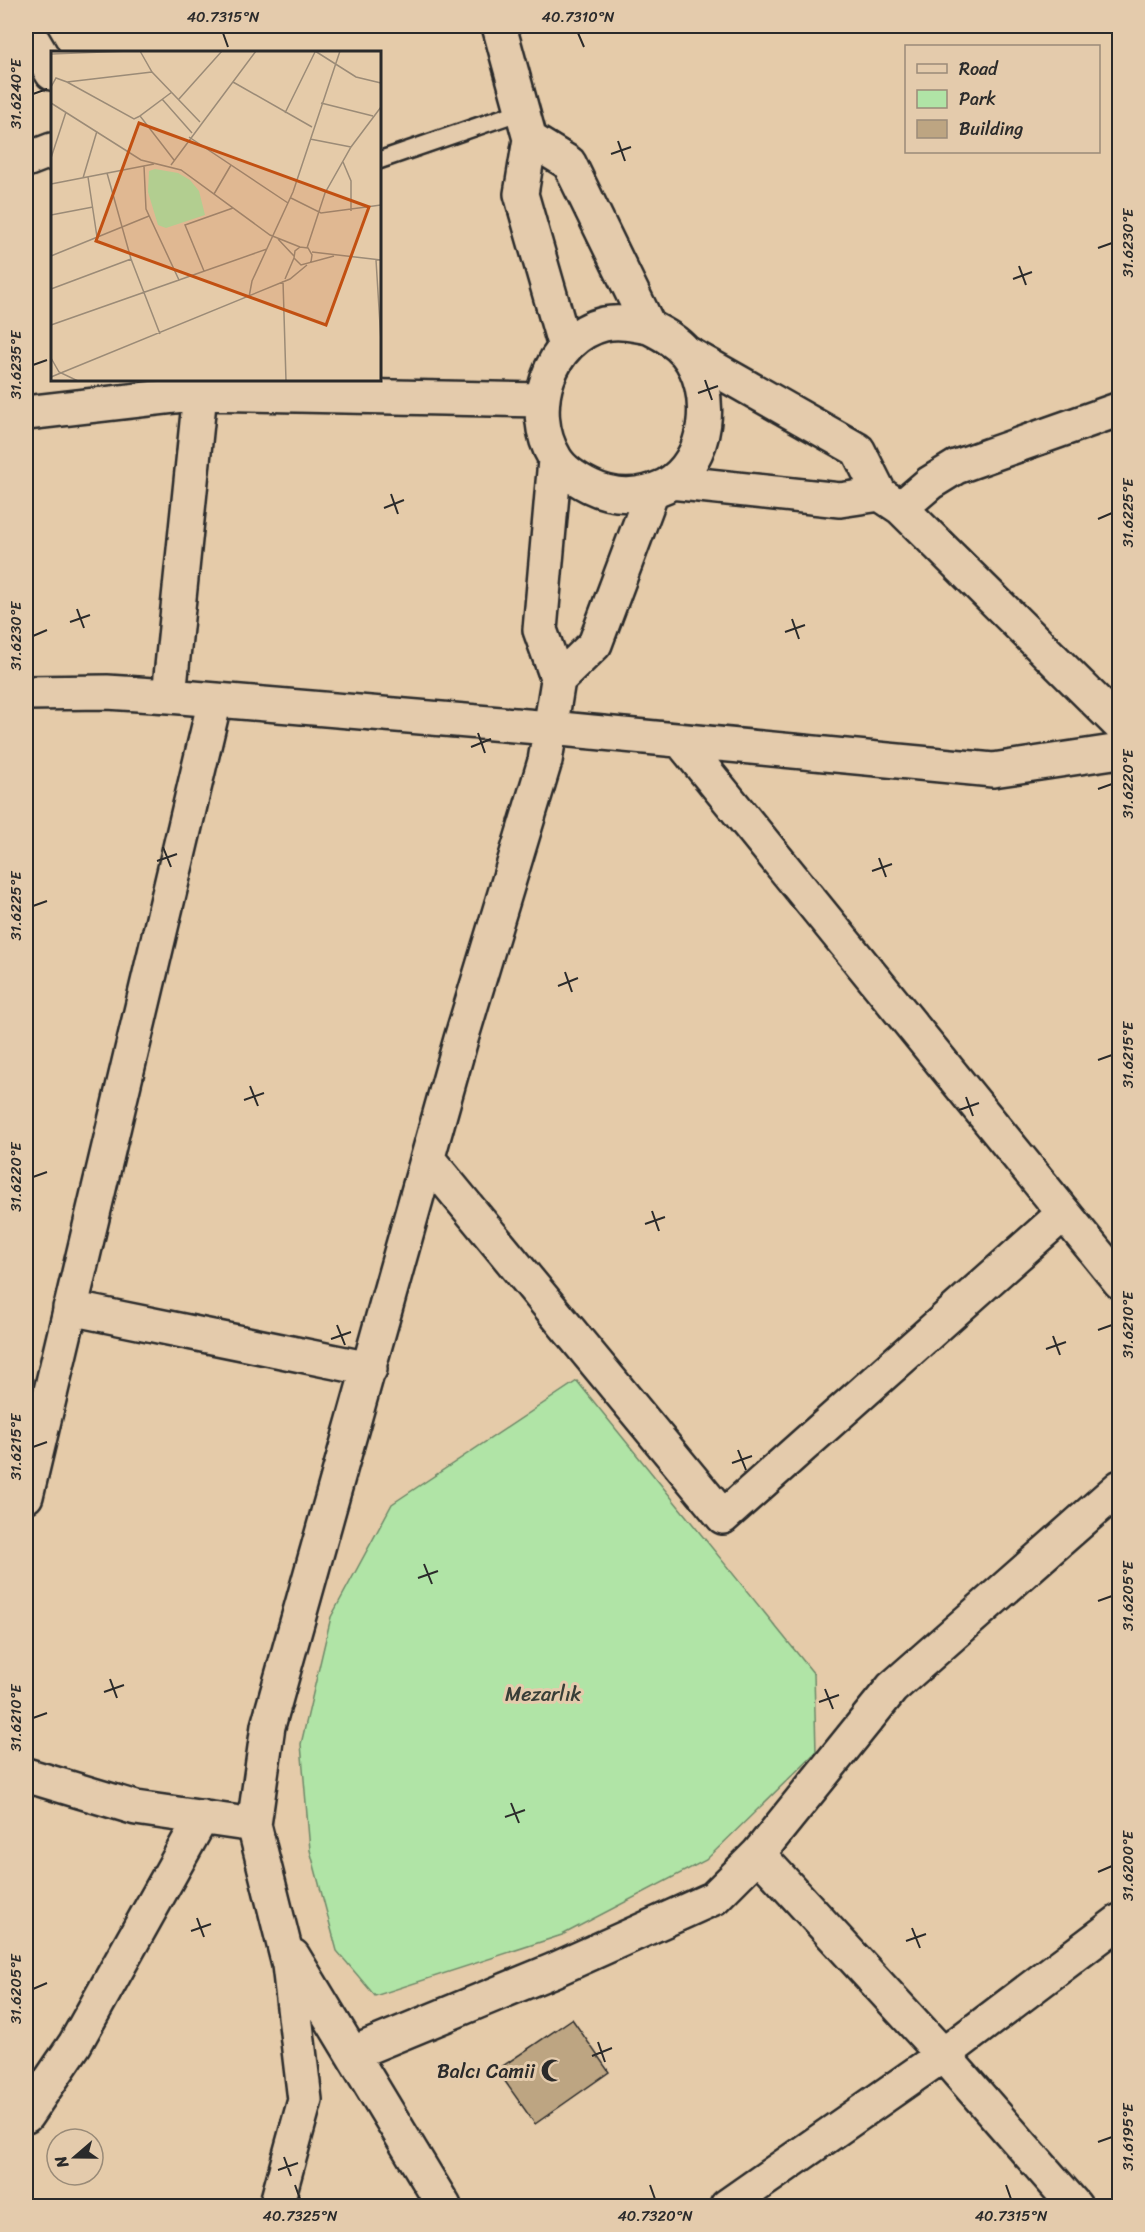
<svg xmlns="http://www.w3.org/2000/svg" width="1145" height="2232" font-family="Sriracha,sans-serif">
	<rect width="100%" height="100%" fill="#e5cba9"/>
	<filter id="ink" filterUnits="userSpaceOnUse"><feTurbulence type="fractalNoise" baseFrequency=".0167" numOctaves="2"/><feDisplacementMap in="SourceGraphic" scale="12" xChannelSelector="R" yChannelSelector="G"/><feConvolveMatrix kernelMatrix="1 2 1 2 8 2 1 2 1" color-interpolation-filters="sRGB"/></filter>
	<g filter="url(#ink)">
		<path fill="#b0e4a6" stroke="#6e8868" stroke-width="1.5" d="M577,1381L814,1674L816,1752L706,1860L562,1935L375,1996L337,1951L310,1850L301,1744L331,1617L392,1504Z"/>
		<path fill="#bda582" stroke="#2b2b2b" stroke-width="1.5" d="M572,2019L609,2072L535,2124L497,2070Z"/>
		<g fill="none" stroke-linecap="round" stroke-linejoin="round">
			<defs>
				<path id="service" d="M380,160L522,111"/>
				<path id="minor" d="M499,26L530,139L521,194L565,347
					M26,29L52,73
					M530,139L569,163L649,327C663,334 676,341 686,353C716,390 710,462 665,486C641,497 614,498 590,486C578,480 562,470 555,458C526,411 548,338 604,324C619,321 634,324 649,327
					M26,160L52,150
					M687,353L858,450L880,494L901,508L1120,725
					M26,413L200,393L543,400
					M671,482L840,500L880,494
					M901,508L930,483L956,467L1120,409
					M558,680L595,644L652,492
					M26,693L107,692L169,696L550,728L993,770L1120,751
					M169,696L200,393L195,380
					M681,741L1120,1282
					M428,1159L723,1517L1063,1214
					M70,1308L370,1369
					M26,1496L215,700
					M26,1775L136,1808L254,1825
					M758,1854L943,2055L1075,2206
					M293,1956L444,2206
					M353,2053L554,1970L714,1898L758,1854L892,1688L1120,1487
					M26,2116L75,2044L202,1817
					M276,2206L305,2100L289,1965L254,1825L268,1726L461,1039L545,761L558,680L540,630L555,460
					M727,2206L943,2055L1120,1921"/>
			</defs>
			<use href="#service" stroke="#2b2b2b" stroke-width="21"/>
			<use href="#minor" stroke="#2b2b2b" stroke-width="38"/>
			<use href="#service" stroke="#e4cbac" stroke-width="16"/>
			<use href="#minor" stroke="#e4cbac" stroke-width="33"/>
		</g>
	</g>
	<path fill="none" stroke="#2b2b2b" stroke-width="2" d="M223,33L228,47M578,33L584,47M33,94L47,89M618,141L625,161M611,154L631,147M1098,248L1112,243M1019,266L1026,285M1013,279L1032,272M33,365L47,360M705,380L712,400M698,393L718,386M391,494L398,514M384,508L404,500M1098,519L1112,513M77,609L84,628M792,619L799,639M70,622L90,615M785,632L805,625M33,636L47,630M478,733L485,753M471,747L491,739M1098,789L1112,784M163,847L171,867M879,858L886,877M157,861L177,854M872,871L892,864M33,906L47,901M565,972L572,992M558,986L578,978M1098,1060L1112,1055M250,1086L258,1106M966,1097L973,1116M244,1100L264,1093M959,1110L979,1103M33,1177L47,1172M652,1211L659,1231M645,1224L665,1217M337,1325L345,1345M1098,1330L1112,1325M1053,1336L1060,1355M331,1339L351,1332M1046,1349L1066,1342M33,1447L47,1442M738,1450L746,1470M732,1463L752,1456M424,1564L432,1584M418,1578L438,1571M1098,1601L1112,1596M110,1679L117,1698M825,1689L833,1709M104,1692L124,1685M819,1702L839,1695M33,1718L47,1713M511,1803L519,1823M505,1817L525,1810M1098,1872L1112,1866M197,1918L204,1937M912,1928L920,1948M191,1931L211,1924M906,1941L926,1934M33,1989L47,1983M598,2042L605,2062M592,2056L612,2048M1098,2142L1112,2137M284,2157L291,2176M278,2170L298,2163M295,2185L300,2199M650,2185L655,2199M1006,2185L1011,2199"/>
	<defs>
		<symbol id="mosque-bare" viewBox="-9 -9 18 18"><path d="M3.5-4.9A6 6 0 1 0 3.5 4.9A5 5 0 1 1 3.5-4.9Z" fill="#2b2b2b" stroke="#e4cbac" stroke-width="2.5" paint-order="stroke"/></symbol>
	</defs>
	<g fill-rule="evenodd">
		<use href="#mosque-bare" x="536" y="2054" width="33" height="33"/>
	</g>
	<g text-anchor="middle" stroke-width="6" stroke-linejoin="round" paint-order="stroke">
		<g font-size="20" fill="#383e37" stroke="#e4cbac">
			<text x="543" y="1701">Mezarlık</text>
		</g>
		<g font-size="20" fill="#2b2b2b" stroke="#e4cbac" text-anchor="end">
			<text x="535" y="2078">Balcı Camii</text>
		</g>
	</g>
	<g transform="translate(51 51)">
		<rect width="330" height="330" fill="#e5cba9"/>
		<path d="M104,118L127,122L139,129L148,140L154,164L115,177L107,174L97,141L98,120Z" fill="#b0e4a6"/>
		<path fill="none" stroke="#9b8b77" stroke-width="1.5" d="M89,0L101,21L149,71M264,0L305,26L330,32M0,3L79,0M16,31L101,21M182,31L261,76M0,36L5,27L16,31L83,68L89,65M121,41L89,65L123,109M111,48L141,82M128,48L171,0M0,52L90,109L130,119L219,184L249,196M270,52L322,65M234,62L264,1M138,86L237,152M259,88L300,96M0,107L15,61M292,111L300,130V160M120,114L205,0M56,122L80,208L109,283M37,126L46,186M32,127L46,80M0,133L103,113M163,143L180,114M240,147L270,162L330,154M0,164L42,156M227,188L243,205M256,197L274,142L300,96L330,56M261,201L330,209M0,205L98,165M325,209L330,290M260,211L261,204L257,197L249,196L244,200L243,207L250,214L283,205M153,220L134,174L182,157M234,228L243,207M128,229L216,198M232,230L235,330M0,238L80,208M198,246L201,230L242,141L289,0M0,274L128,229L95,158L93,115M0,307L8,321L27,330M0,326L239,228L256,214"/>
		<path fill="#c25012" fill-opacity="0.15" stroke="#c25012" stroke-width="3" d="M88,72L318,156L275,274L45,190Z"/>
		<rect width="330" height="330" fill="none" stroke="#2b2b2b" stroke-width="3"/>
	</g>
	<rect width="1145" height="2232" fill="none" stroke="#e4cbac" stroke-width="66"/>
	<rect x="905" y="45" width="195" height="108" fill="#e4cbac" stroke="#9a8b78" stroke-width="1.5"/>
	<rect x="917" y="64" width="30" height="9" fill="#e4cbac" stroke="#9a8b78" stroke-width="1.5"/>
	<text x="959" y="75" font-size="18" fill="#2b2b2b">Road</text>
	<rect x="917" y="90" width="30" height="18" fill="#b0e4a6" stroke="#9a8b78" stroke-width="1.5"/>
	<text x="959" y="105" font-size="18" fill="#2b2b2b">Park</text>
	<rect x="917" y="120" width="30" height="18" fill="#bda582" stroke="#9a8b78" stroke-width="1.5"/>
	<text x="959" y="135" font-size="18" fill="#2b2b2b">Building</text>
	<g transform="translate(75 2157) rotate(250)"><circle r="28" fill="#e4cbac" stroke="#9a8b78" stroke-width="1.5"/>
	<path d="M0-4.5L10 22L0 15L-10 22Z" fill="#2b2b2b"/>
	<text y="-9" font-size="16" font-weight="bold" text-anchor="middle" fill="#2b2b2b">N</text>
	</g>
	<rect x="33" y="33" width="1079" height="2166" fill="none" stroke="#2b2b2b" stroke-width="2"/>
	<g font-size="15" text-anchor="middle" fill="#2b2b2b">
		<text x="223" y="22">40.7315°N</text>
		<text x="578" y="22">40.7310°N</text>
		<text transform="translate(16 94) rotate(-90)" y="5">31.6240°E</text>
		<text transform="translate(1128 243) rotate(-90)" y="5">31.6230°E</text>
		<text transform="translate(16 365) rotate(-90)" y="5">31.6235°E</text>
		<text transform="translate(1128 513) rotate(-90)" y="5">31.6225°E</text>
		<text transform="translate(16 636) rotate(-90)" y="5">31.6230°E</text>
		<text transform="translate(1128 784) rotate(-90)" y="5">31.6220°E</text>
		<text transform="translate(16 906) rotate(-90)" y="5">31.6225°E</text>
		<text transform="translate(1128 1055) rotate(-90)" y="5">31.6215°E</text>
		<text transform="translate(16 1177) rotate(-90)" y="5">31.6220°E</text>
		<text transform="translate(1128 1325) rotate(-90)" y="5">31.6210°E</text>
		<text transform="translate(16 1447) rotate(-90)" y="5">31.6215°E</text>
		<text transform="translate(1128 1596) rotate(-90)" y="5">31.6205°E</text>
		<text transform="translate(16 1718) rotate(-90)" y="5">31.6210°E</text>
		<text transform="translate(1128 1866) rotate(-90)" y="5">31.6200°E</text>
		<text transform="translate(16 1989) rotate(-90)" y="5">31.6205°E</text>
		<text transform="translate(1128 2137) rotate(-90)" y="5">31.6195°E</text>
		<text x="300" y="2221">40.7325°N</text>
		<text x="655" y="2221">40.7320°N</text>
		<text x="1011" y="2221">40.7315°N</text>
	</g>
</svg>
